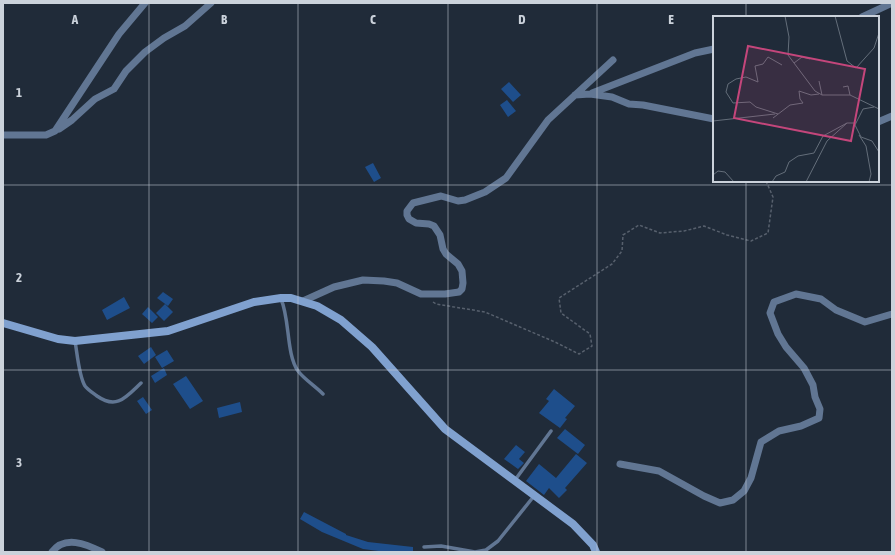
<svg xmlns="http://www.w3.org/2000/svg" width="895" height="555" font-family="'Asap Condensed',sans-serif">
	<rect width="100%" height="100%" fill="#202b39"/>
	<path fill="#1e4e8b" d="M509,82L521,95L513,102L501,89Z
		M507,100L516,111L508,117L500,105Z
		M373,163L381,178L374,182L365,167Z
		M163,292L173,299L168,306L157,298Z
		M124,297L130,308L107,320L102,310Z
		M165,304L173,312L164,321L156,313Z
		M148,307L158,317L152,323L142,314Z
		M151,347L156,355L144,364L138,356Z
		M167,350L174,361L162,368L155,357Z
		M164,368L167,375L155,383L151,376Z
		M186,376L203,401L190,409L173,384Z
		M554,389L575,406L565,418L567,419L560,428L539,413L549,401L546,399Z
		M143,397L152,410L146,414L137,401Z
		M240,402L242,412L219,418L217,408Z
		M565,429L585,445L578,454L557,438Z
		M516,445L525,452L519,459L524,463L518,469L504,459Z
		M576,454L587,463L565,488L567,490L559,498L549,488L544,495L526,481L539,464L556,478Z
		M304,512L346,534V535L368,542L413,547V552H386L363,549L322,532L300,519Z"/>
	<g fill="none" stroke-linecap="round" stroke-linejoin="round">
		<path stroke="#57606d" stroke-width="1.5" stroke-dasharray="3 2" stroke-linecap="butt" d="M433,302L436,304L485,312L555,342L579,354L592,346L590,334L561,313L559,298L612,264L622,251L623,235L639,225L660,233L684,231L704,226L727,235L751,241L768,233L773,197L766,181"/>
		<path stroke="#617693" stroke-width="3.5" d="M281,299C290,319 286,354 298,371C304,379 315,386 323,394
			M75,341C77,352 79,377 85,386C88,390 93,393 97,396C117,410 126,397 141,383
			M515,480L551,431
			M424,547L441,546L475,552L486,550L498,541L534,496"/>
		<path stroke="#617693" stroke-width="7" d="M862,17L892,3
			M592,93L695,53L714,49
			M575,95L590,94L612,97L629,104L643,105L714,119
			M878,122L892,116
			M59,129L72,120L95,99L114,89L126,71L145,52L164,38L185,26L211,3
			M3,135H46L55,131L119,34L145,3
			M303,301L334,287L363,280L384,281L397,283L421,294H445L459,292L462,289L463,283L462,271L458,264L446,254L443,249L440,235L434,226L429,224L416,223L409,219L407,215V211L413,203L441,196L458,201L465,200L485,192L506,178L548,120L613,60
			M620,464L659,471L704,496L720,503L733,500L744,491L751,478L761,442L779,431L801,426L819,418L820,409L815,397L813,385L804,368L786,347L778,334L770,313L774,302L796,294L821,299L836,310L865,322L892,314
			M52,552C65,535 86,544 102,552"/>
		<path stroke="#80a1cf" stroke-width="8" d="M3,323L58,339L75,341L168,331L254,302L281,298H291L317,306L341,320L372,347L445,429L573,524L593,545L596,552"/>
	</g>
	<path fill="none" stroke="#cbd2db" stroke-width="1" stroke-opacity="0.55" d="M149,3V552M298,3V552M448,3V552M597,3V552M746,3V17M746,181V552M3,185H892M3,370H892"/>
	<g transform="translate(713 16)">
		<rect width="166" height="166" fill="#202b39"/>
		<path fill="none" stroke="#646e7a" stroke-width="1" d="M72,0L76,21L75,39L102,75L109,79H137L166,93M122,0L134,45L143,52L161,32L166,17M81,47L89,41L97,43M106,65L109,79M130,71L135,70L137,79M161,91L150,93L142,109L148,121L159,125L166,136M65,98L43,91L37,86L20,87L13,76L15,68L23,63L33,61L45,66L42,50L50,48L55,41L69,49M60,102L77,89L90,87L87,83L86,75L98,79L106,78M0,105L62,98M146,119L153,130L158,158L156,166M0,159L5,155L12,156L21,166M59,166L63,160L72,156L76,146L85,140L101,137L110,120L134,107M93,166L114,125L134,107H143"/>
		<path fill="#c4467b" fill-opacity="0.15" stroke="#c4467b" stroke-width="2" d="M35,30L152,53L138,125L21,102Z"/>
		<rect width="166" height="166" fill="none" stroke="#cbd2db" stroke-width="2"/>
	</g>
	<g font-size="13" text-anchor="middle" font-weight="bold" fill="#cbd2db" stroke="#202b39" stroke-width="3.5" stroke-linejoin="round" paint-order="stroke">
		<text x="75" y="24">A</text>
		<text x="224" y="24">B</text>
		<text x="373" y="24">C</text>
		<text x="522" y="24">D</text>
		<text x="671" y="24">E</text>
		<text x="19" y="97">1</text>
		<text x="19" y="282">2</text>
		<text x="19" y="467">3</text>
	</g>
	<rect width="895" height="555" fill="none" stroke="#cbd2db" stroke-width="8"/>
</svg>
